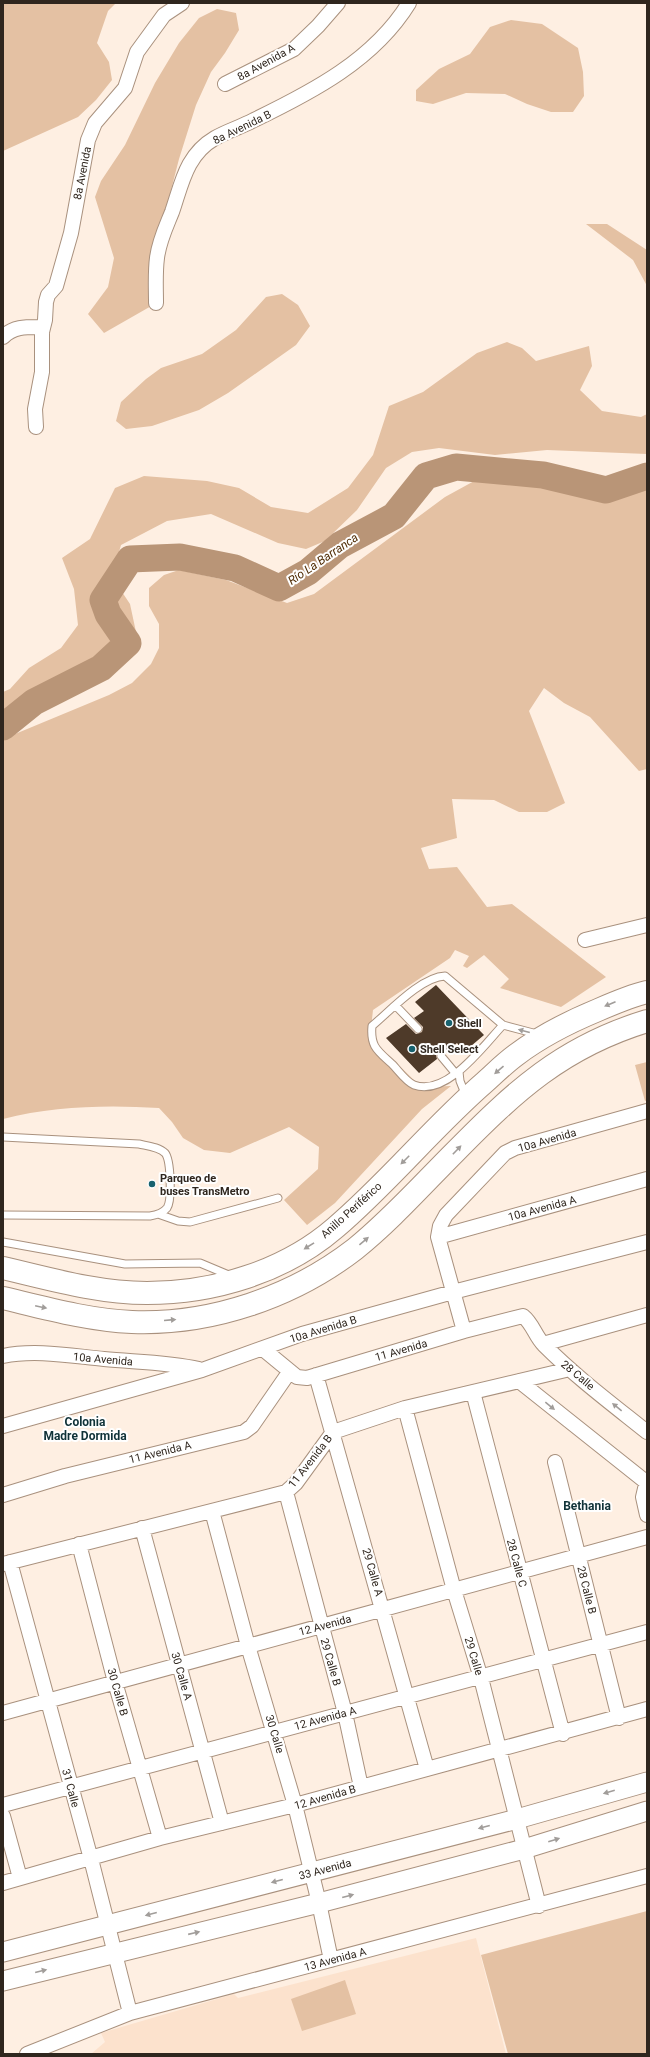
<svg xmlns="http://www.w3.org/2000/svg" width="650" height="2057" font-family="Roboto,sans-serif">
	<rect width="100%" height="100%" fill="#feefe2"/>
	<path fill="#fce2cd" d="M476,1938L506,2054H91L105,2042L101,2033L234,1994L238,1998Z"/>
	<path fill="#e4c1a3" d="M3,3H116L108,11L97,43L109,62L112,80L96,100L78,117L3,151Z
		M217,9L236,13L239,30L225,53L211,72L196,105L179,159L170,194L153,305L104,333L88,314L108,287L114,258L95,197L101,181L125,145L155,83L179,43L199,18Z
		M511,20L542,24L578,48L583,72L584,96L573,112H551L527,104L505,94L466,93L433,104L416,101V90L439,69L470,54L490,27Z
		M586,224H607L647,250V286L633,260Z
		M282,294L298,305L310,326L296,345L228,393L199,410L152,426L126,429L116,421L121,402L146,379L161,368L202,354L236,330L266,297Z
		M507,342L522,348L536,361L589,346L592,366L580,390L602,411L641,417L647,414V454L547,450L495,455L439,448L412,452L386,468L357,510L325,541L306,549L278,543L211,514L167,521L121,545L112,577L130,604L136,632L117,659L98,673L3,712V692L10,689L29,668L61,648L78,625L74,589L62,558L90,539L115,488L144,476L207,481L239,488L271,507L308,513L348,488L373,455L389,406L423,392L477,353Z
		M509,473L590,495L629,490L647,484V769L639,771L590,717L564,703L544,688L529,711L565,803L547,812H519L494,800L452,799L457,838L421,848L429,869L457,867L487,907L512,904L606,977L561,1007L500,988L509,979L484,955L467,968L463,966L469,956L455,950L450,958L373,1010L370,1037L421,1087L451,1086L422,1109L335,1203L307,1225L284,1200L318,1169L319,1147L289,1127L230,1153L204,1150L183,1138L172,1122L159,1108C106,1105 54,1106 3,1119V739L109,695L132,683L151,664L159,648V624L149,606V588L164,575L179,570L226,580L287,603L314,594L445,497L476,480Z
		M647,1062V1100L645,1101L635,1065Z
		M647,1911V2054H508L481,1955Z
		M345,1980L356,2014L302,2031L291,1999Z"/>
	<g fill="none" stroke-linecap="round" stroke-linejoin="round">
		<path stroke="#b99577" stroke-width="27" d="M3,727L34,702L101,668L128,643L108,614L103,600L130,559L180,557L235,568L279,588L308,572L340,545L394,516L426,476L456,467L543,475L606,490L647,476"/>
	</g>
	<path fill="#4e3a29" d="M436,985L484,1035L464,1052L457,1043L445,1053L438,1052L436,1055L437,1059L419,1073L386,1038L406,1024L416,1034L422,1032L423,1027L414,1018L424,1011L415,1002Z"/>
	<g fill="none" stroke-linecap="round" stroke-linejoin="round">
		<defs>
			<path id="lane" d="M396,1006L418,1029
				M503,1025C483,1046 447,1097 414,1085C406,1082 398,1070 392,1064C378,1051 370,1047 372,1026C390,1011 421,977 445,976L503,1025L537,1034
				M441,1056L456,1074
				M459,1072L460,1081L466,1096
				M3,1137L139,1144C148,1146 159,1147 165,1153C171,1160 172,1201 167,1208C163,1213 156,1215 150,1216L3,1215
				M158,1214L178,1221L190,1222L278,1198
				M3,1242L125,1264L200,1263L231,1276"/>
			<path id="street" d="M225,84L294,49L318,26L338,3
				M156,303C156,288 155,273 157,258C159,241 166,227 172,212C182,183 186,155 215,138C227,131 241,127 254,120C312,92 374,60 409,3
				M3,337C14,326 27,327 43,327
				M36,427L35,409L42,372V332L45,320L46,302L48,295L56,286L71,233L88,140L95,123L125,88L137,52L164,15L182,3
				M585,940L647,925
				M438,1237L647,1179
				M464,1331L438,1237L440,1226L446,1215L505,1153L515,1148L647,1111
				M543,1344L647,1315
				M263,1349L297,1377L307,1378L464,1331L523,1316C533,1324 535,1336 544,1345C576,1377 612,1404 647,1432
				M3,1356C35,1349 72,1356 104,1359C136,1362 168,1362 199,1369
				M316,1375L427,1769
				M519,1381L646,1482
				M473,1392L563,1734
				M405,1408L454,1590L481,1678L539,1906
				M3,1426L202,1370L302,1334L453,1292L647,1242
				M555,1462L619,1718
				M647,1480L643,1497L647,1515
				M286,1492L345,1713L361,1787
				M3,1495L65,1476L244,1432L252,1426L290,1371
				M212,1511L248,1646L295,1805L319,1903L331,1960
				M142,1528L222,1823
				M79,1544L115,1682L160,1838
				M10,1562L91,1859L130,2013
				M3,1564L286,1492L296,1483L333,1432L405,1408L570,1369
				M3,1713L647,1537
				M3,1805L647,1632
				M3,1816L20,1878
				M3,1883L160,1838L295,1805L647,1709
				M27,2054L130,2013L647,1876"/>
			<path id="secondary" d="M3,1952L517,1819L647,1782
				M3,1981L319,1903L524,1849L647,1811"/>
			<path id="highway" d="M3,1268C50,1279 98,1293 147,1293C213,1293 284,1272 335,1228C388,1183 432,1128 485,1082C495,1073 505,1063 516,1055C541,1036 569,1022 598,1010C614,1003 630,996 647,992
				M3,1298C45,1308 88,1320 132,1322C211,1325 293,1297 355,1249C391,1220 422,1185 455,1152C515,1091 562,1047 647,1021"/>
		</defs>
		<use href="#lane" stroke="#a9917e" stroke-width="9"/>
		<use href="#street" stroke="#a9917e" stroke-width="16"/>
		<use href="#secondary" stroke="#a9917e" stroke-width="21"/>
		<use href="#highway" stroke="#a9917e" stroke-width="24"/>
		<use href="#lane" stroke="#fff" stroke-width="7"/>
		<use href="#street" stroke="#fff" stroke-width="14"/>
		<use href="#secondary" stroke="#fff" stroke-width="19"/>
		<use href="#highway" stroke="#fff" stroke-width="22"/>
	</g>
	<defs><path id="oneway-solid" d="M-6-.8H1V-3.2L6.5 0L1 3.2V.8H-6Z"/></defs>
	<g fill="#a19d9a">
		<use href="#oneway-solid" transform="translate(610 1004) rotate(157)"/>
		<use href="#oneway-solid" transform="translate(524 1031) rotate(-165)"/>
		<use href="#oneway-solid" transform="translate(499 1070) rotate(139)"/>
		<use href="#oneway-solid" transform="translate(457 1150) rotate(-46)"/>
		<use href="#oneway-solid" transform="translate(405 1160) rotate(135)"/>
		<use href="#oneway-solid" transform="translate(364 1241) rotate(-40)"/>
		<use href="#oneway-solid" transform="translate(309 1246) rotate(148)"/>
		<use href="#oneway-solid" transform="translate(41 1307) rotate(12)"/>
		<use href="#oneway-solid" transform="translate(170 1320) rotate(-5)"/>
		<use href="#oneway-solid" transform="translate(550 1406) rotate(39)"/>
		<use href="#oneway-solid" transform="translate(617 1407) rotate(-141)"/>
		<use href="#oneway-solid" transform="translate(609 1792) rotate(164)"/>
		<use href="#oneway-solid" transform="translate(484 1827) rotate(165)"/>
		<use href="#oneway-solid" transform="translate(554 1840) rotate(-17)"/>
		<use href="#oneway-solid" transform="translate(277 1881) rotate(165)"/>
		<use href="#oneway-solid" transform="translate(348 1896) rotate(-15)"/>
		<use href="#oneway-solid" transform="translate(151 1914) rotate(165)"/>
		<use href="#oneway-solid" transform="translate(194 1933) rotate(-13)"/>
		<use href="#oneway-solid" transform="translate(41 1971) rotate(-14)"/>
	</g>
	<g fill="#17626f" stroke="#fff" stroke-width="1.5">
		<circle cx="449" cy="1023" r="4"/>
		<circle cx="412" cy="1049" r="4"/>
		<circle cx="152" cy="1184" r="4"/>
	</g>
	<g text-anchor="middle" stroke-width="4" stroke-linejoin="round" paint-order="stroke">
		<g font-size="11" fill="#2f261e" stroke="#fff">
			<text transform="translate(266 62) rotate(-29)" y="4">8a Avenida A</text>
			<text transform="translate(242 127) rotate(-26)" y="4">8a Avenida B</text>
			<text transform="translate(82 173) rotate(-79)" y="4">8a Avenida</text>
			<text transform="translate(547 1140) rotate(-16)" y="4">10a Avenida</text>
			<text transform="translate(542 1208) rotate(-15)" y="4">10a Avenida A</text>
			<text transform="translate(351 1210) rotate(-42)" y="4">Anillo Periférico</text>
			<text transform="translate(323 1329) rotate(-17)" y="4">10a Avenida B</text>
			<text transform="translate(401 1350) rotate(-16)" y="4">11 Avenida</text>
			<text transform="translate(103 1359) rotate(5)" y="4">10a Avenida</text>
			<text transform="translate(578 1375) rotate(40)" y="4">28 Calle</text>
			<text transform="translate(160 1452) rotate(-14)" y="4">11 Avenida A</text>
			<text transform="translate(310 1461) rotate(-52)" y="4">11 Avenida B</text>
			<text transform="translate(517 1563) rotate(75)" y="4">28 Calle C</text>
			<text transform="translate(373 1572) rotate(74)" y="4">29 Calle A</text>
			<text transform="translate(587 1590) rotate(76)" y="4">28 Calle B</text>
			<text transform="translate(325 1625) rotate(-15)" y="4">12 Avenida</text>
			<text transform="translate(474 1656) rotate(73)" y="4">29 Calle</text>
			<text transform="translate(331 1662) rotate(74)" y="4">29 Calle B</text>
			<text transform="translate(182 1676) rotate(74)" y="4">30 Calle A</text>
			<text transform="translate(118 1692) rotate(74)" y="4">30 Calle B</text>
			<text transform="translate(325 1718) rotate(-15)" y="4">12 Avenida A</text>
			<text transform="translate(275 1734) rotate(73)" y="4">30 Calle</text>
			<text transform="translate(71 1788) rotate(75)" y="4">31 Calle</text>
			<text transform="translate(325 1797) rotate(-16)" y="4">12 Avenida B</text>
			<text transform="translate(325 1869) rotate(-15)" y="4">33 Avenida</text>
			<text transform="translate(335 1959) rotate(-15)" y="4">13 Avenida A</text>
		</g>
		<g font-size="11" font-weight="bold" fill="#2f261e" stroke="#fff" text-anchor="start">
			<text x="457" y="1027">Shell</text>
			<text x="420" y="1053">Shell Select</text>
			<text x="160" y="1182">Parqueo de<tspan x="160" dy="13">buses TransMetro</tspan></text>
		</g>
		<g font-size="12" font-style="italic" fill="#502d06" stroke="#fff">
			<text transform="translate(323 559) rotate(-34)" y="4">Río La Barranca</text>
		</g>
		<g font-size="12" font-weight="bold" fill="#103238" stroke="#fff">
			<text x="85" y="1426">Colonia<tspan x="85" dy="14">Madre Dormida</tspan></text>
			<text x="587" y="1510">Bethania</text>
		</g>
	</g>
	<rect width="650" height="2057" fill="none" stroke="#2f261e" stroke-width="8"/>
</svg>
